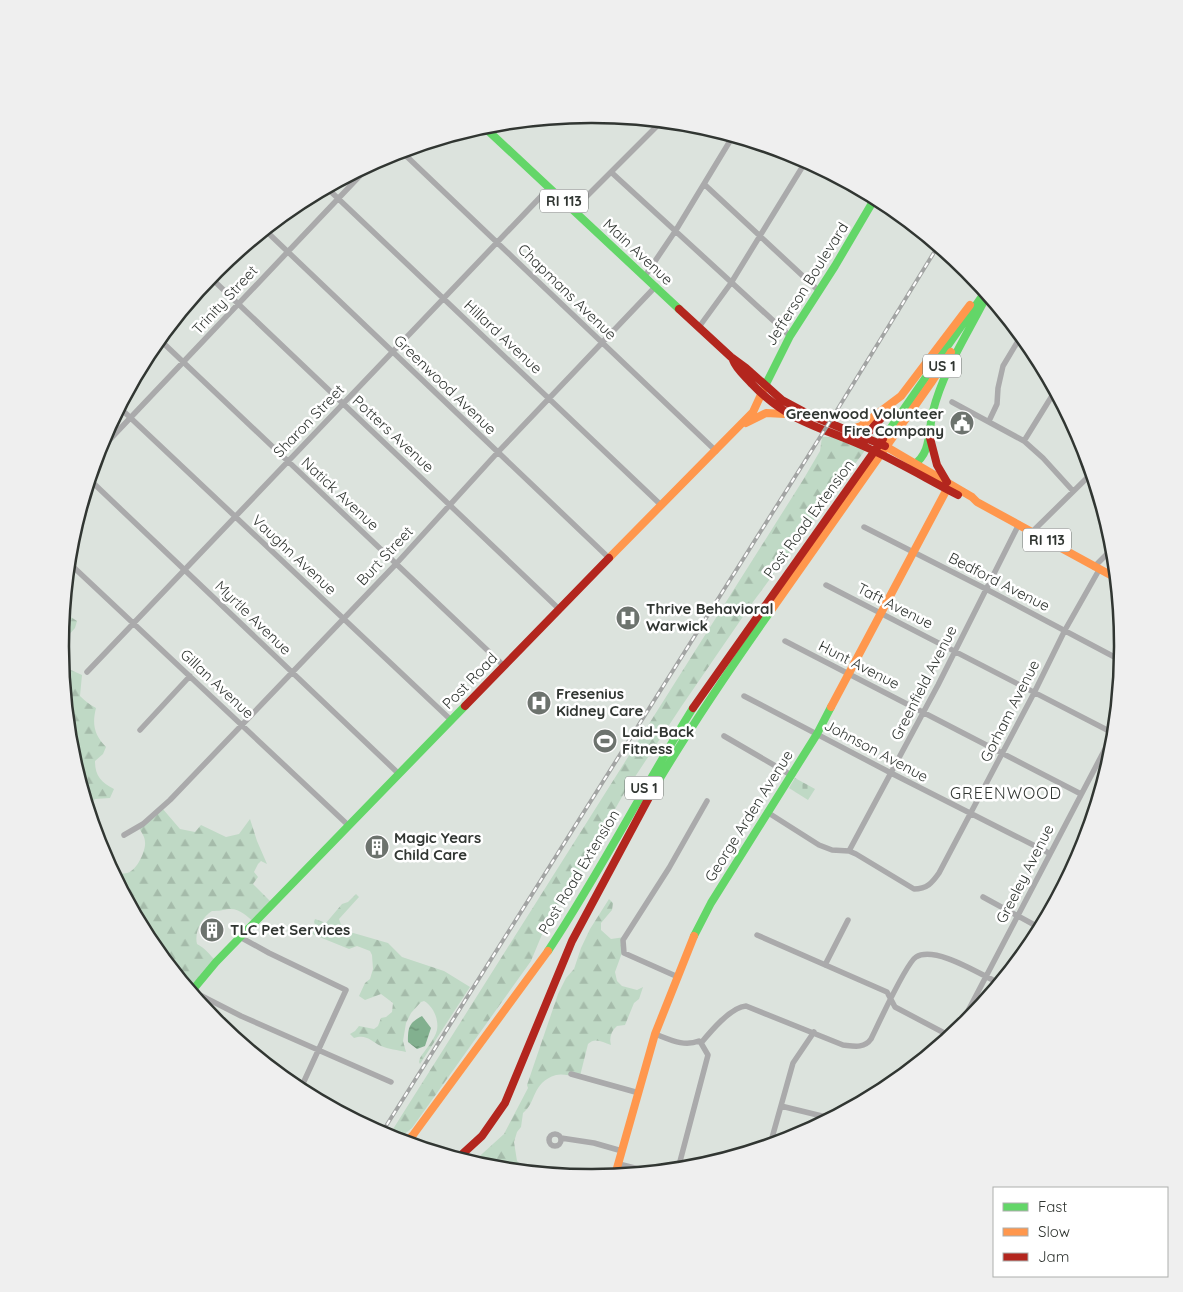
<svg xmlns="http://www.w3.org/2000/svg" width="1183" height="1292" font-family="Quicksand,sans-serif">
	<defs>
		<pattern id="forest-firs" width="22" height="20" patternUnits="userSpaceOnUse" patternTransform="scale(1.25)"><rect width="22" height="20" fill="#bfd9c5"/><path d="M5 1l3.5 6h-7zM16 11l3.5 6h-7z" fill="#a5bbaa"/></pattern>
		<pattern id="cemetery-stones" width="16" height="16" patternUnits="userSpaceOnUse" patternTransform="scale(1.25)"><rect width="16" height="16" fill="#bfd9c5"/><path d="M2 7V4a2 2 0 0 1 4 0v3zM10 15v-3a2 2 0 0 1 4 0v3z" fill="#a5bbaa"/></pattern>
		<pattern id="water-ripples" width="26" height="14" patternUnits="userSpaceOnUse" patternTransform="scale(1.25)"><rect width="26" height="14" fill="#82b08f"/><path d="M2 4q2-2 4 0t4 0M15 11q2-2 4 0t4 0" fill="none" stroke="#6b9075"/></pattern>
	</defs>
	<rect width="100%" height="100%" fill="#dce3dd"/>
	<path fill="url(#forest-firs)" d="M822,437H834L866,449L753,602L681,707L623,795L591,852L557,907L543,932L531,961L412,1128L397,1140L388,1137L803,480L820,451Z
		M63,612L77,621L75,628L60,645Z
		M62,666L82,675L80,696C85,701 90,705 96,708C92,724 94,735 106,747L103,754L95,761C95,776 101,782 114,789L110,798L95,799L91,804L89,811L84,796L76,741L68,728Z
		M162,808L180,829L195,832L201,825L226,837L239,834L250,819L257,841L267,864L261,861L258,864L254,872L258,877L253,884L271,902L254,922C247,916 239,908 229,909C223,910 219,911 212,911C202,917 194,932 197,944C205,948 210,955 216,961L191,992L149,941L116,878L119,874C124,873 128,874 131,871C138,867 146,850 145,842C145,837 141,831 138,827Z
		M356,894L359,897L339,919L343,930L388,943L402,957L444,971L470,987L420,1064L419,1062L420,1058C425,1050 435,1039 437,1030C439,1019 433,1006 424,1001L421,1002L411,1013L406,1023L403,1041L406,1052C398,1050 388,1049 381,1046C370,1041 367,1034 354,1038L350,1034L355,1031L359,1026L374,1029L378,1026L381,1018L386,1017L392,1012L393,1003L381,994L365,1000L359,996L365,983L370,979L373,969L372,955L370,951L357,946L349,949L312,934L316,927L314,922L315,919L326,923L342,904L348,902Z
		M609,899L613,903L612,910L601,923V930L611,939L625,937L623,950L615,972L617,981L622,986L637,990L643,987L639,999L634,1003L625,1025L617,1026C611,1031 609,1038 611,1045C602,1042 595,1037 588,1044L580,1076C571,1077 564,1073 556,1075C531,1083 537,1102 523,1113L521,1127L517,1132L514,1142L517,1161L523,1166V1168L488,1167L472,1163L504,1134L528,1088L527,1085L558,994L566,978L574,969L581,948L590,929Z"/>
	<path fill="url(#cemetery-stones)" d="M795,778L815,789L808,800L789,788Z"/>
	<path fill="url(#water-ripples)" d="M68,728L76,741L84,796L70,749Z
		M422,1016L431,1028L425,1046L417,1049L408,1042C408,1027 409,1023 422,1016Z"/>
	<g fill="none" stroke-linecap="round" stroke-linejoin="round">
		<path stroke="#aaaaab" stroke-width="5.5" d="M401,151L716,451
			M611,172L790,336
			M704,184L819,291
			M327,188L661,505
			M573,210L662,121
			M265,230L609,558
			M645,276L676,230L733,136
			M210,277L559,609
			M699,327L731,283L806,161
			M159,339L504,666
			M952,402L1024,441L1043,458L1073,491
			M119,407L451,720
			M989,421L997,404L998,388L1003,366L1021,336
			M1024,441L1055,391
			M97,453L371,164
			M89,479L399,774
			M864,527L986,589L1122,661
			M1032,532L1092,473
			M68,562L348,825
			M1094,567L1113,548
			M826,585L1113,733
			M785,641L1081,794
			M87,672L549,188
			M744,696L891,773L1049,853
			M140,730L190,676
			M724,736L791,775
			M767,812L819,845L832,850L849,851L856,854L914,889C927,889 932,883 939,873L1034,693L1065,630L1099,570
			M124,835L143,824L170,800L396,564L498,452L656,286
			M849,851L938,685L1019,524
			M983,897L1040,928
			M757,935L887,992L895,1007L950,1036
			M240,937L269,953L346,990L300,1090
			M825,965L848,920
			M678,977L624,953L623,940L669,868L707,801
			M192,991L241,1016L391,1082
			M958,1030L1115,730
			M655,1034C671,1040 684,1047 699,1041L701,1043C711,1031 731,1007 746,1006L843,1045C853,1046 864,1049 871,1039C878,1025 906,963 916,957C935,945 981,975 999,983
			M571,1074L639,1093
			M781,1106L830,1118
			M549 1140a6 6 0 1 1 12 0a6 6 0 1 1-12 0Z
			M561,1138L594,1143L622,1151
			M770,1145L793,1063L814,1032
			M619,1164L650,1172
			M678,1169L708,1055L701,1043"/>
		<path stroke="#63d668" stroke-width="8" d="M483,126L679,309
			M765,386L790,336L835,266L875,198
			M883,439L985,292
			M912,466C932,454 928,431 933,411C943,372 965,338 983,303
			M653,790C689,729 729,670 770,612
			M694,936L711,903L817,734L831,707
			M548,951C600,873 643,788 693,708
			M191,992L216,962L465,706"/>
		<path stroke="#ff974d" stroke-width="8" d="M746,423L766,413L785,414
			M848,430L861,426L901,396L970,305
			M885,446L972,497L977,502L1116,578
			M609,558L753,412L765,386
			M770,612L931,383L951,352
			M831,707L947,489
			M406,1142L413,1135L548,951
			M615,1175L655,1034L694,936"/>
		<path stroke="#b3261e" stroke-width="8" d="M679,309L731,357L746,368L782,400L810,415L885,446
			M733,360C736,369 745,376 752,384C790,424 823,427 870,449C900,463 929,480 958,495
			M930,438L937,465L947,482
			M864,442L865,436L884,415
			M465,706L609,558
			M693,708L883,439
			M458,1158L482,1136L505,1103L572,941L653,790"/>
		<defs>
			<path id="rail" d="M381,1134L834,415L938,246"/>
		</defs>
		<use href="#rail" stroke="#a2a4a3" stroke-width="4"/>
		<use href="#rail" stroke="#fff" stroke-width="2" stroke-dasharray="5.5" stroke-linecap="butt"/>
	</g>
	<defs>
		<symbol id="civic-disc" viewBox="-11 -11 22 22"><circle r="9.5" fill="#6d736e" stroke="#fff"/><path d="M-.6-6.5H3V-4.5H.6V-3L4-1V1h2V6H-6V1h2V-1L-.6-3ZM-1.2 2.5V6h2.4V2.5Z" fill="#fff"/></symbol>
		<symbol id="hospital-disc" viewBox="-11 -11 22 22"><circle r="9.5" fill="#6d736e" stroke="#fff"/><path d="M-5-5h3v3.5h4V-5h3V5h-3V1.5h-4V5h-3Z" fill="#fff"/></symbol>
		<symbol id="stadium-disc" viewBox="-11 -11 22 22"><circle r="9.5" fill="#6d736e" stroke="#fff"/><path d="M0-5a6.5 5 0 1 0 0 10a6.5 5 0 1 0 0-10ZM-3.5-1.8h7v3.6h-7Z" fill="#fff"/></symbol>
		<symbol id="building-disc" viewBox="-11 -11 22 22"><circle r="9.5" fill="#6d736e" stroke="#fff"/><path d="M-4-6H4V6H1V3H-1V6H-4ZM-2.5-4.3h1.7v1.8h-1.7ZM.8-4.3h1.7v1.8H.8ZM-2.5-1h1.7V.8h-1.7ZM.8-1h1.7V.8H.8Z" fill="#fff"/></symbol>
	</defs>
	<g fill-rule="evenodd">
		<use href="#civic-disc" x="948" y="409" width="28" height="28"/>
		<use href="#hospital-disc" x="614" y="604" width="28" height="28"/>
		<use href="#hospital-disc" x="525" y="689" width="28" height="28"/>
		<use href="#stadium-disc" x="591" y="727" width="28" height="28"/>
		<use href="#building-disc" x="363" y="833" width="28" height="28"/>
		<use href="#building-disc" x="198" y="916" width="28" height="28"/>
	</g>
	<g text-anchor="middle" stroke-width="5" stroke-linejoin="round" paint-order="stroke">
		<g fill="#fff" stroke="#6f7270" stroke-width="1">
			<rect x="540" y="189.5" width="48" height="23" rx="4"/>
			<rect x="923" y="354.5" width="38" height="23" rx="4"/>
			<rect x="1023" y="528.5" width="48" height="23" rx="4"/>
			<rect x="625" y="776.5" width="38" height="23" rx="4"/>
		</g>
		<g font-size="14" font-weight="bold" fill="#313632">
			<text x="564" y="206">RI 113</text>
			<text x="942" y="371">US 1</text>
			<text x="1047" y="545">RI 113</text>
			<text x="644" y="793">US 1</text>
		</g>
		<g font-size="15" fill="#313632" stroke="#fff">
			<text transform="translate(638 252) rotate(43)" y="5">Main Avenue</text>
			<text transform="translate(807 284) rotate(-58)" y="5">Jefferson Boulevard</text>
			<text transform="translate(567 292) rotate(44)" y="5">Chapmans Avenue</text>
			<text transform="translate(225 300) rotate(-47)" y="5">Trinity Street</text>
			<text transform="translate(503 337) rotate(43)" y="5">Hillard Avenue</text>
			<text transform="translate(445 385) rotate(44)" y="5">Greenwood Avenue</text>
			<text transform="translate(309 421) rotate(-46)" y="5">Sharon Street</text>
			<text transform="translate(393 434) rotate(43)" y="5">Potters Avenue</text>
			<text transform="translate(340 494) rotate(43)" y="5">Natick Avenue</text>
			<text transform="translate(809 519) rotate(-54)" y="5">Post Road Extension</text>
			<text transform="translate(294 555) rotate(43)" y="5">Vaughn Avenue</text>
			<text transform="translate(385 556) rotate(-47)" y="5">Burt Street</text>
			<text transform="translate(999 582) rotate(27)" y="5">Bedford Avenue</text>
			<text transform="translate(895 606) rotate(27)" y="5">Taft Avenue</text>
			<text transform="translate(253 618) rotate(44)" y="5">Myrtle Avenue</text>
			<text transform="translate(859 665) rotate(27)" y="5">Hunt Avenue</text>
			<text transform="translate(470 681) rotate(-46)" y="5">Post Road</text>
			<text transform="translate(924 683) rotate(-63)" y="5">Greenfield Avenue</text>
			<text transform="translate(217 684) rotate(43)" y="5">Gillan Avenue</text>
			<text transform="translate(1010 711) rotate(-63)" y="5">Gorham Avenue</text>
			<text transform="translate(876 751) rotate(28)" y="5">Johnson Avenue</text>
			<text transform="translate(749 816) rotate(-58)" y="5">George Arden Avenue</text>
			<text transform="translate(579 872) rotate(-59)" y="5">Post Road Extension</text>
			<text transform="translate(1025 874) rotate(-63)" y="5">Greeley Avenue</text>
		</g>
		<g font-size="15" font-weight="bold" fill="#313632" stroke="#fff" text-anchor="start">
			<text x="944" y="419" text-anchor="end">Greenwood Volunteer<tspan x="944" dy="17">Fire Company</tspan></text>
			<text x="646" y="614">Thrive Behavioral<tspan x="646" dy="17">Warwick</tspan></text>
			<text x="556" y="699">Fresenius<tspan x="556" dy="17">Kidney Care</tspan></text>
			<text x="622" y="737">Laid-Back<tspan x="622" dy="17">Fitness</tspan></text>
			<text x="394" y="843">Magic Years<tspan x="394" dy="17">Child Care</tspan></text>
			<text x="230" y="935">TLC Pet Services</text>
		</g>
		<g font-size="16" letter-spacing="1" fill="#313632" stroke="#fff">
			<text x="1006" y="799">GREENWOOD</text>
		</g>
	</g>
	<path d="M0 0H1183V1292H0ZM591 123H592A522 522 0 0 1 1114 645V647A522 522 0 0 1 592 1169H591A522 522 0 0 1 69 647V645A522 522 0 0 1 591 123Z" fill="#efefef" fill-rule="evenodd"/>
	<path fill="none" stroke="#313632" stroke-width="2.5" d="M591 123H592A522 522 0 0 1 1114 645V647A522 522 0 0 1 592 1169H591A522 522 0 0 1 69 647V645A522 522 0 0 1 591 123Z"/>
	<rect x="993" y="1187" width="175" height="90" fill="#ffffff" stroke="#adafad"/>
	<rect x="1003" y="1203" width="25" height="8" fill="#63d668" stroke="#adafad"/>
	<text x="1038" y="1212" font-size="15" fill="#313632">Fast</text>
	<rect x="1003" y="1228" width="25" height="8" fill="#ff974d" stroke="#adafad"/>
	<text x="1038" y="1237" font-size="15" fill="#313632">Slow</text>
	<rect x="1003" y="1253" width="25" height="8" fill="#b3261e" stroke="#adafad"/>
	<text x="1038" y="1262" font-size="15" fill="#313632">Jam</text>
</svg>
